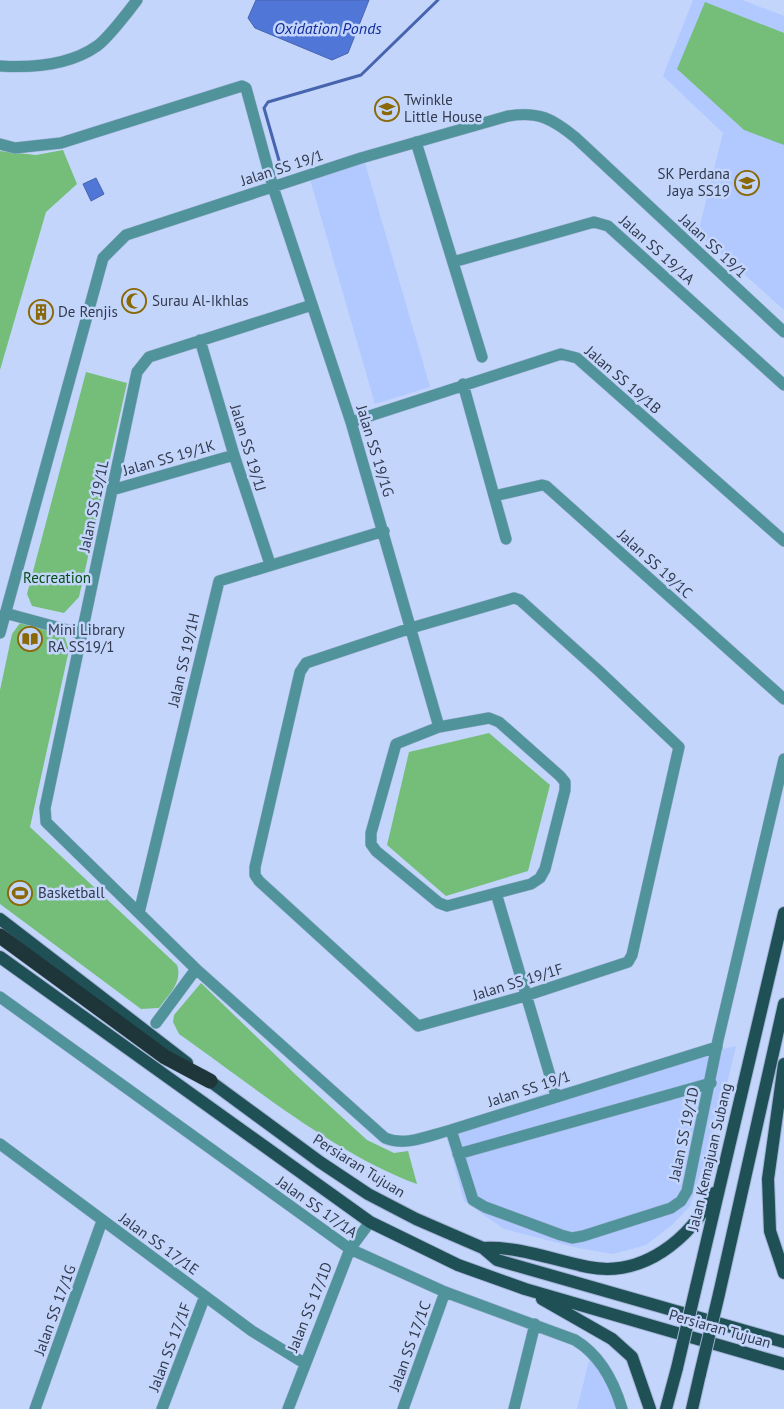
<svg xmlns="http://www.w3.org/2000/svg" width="784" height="1409" font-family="'PT Sans',sans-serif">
	<rect width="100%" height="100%" fill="#c3d5fb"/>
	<path fill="#b1c9ff" d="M693,0H742L784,16V310L698,233L723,133L663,76Z
		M365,163L430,387L375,404L310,179Z
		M736,1046L720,1113L690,1206L672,1225L646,1245L613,1254L578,1248L504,1229L464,1201L444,1127L559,1089Z
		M590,1357L612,1386L619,1409H577Z"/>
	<path fill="#75be7a" d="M705,2L784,33V145L744,130L677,69Z
		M63,150L77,184L46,212L0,370V151L36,155Z
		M86,372L127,383L79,597L64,613L32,606L27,594Z
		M20,623L64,635L69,650L30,827L177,965C183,982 169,994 159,1008L141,1009L0,904V690L12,634Z
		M489,733L550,785L528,871L446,896L387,845L409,752Z
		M201,983L297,1076L367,1140L394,1153L408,1151L417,1184C335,1154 250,1084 179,1034L173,1022L174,1015Z"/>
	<path fill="#5076d7" stroke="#4764ae" d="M256,0H369L348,53L332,60L255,28L248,18Z
		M96,178L104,194L91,201L83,184Z"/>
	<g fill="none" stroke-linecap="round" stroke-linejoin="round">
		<path stroke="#4764ae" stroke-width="3" d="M282,171L264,108L268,102L361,75L438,0"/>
		<defs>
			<path id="minor" d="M0,66C32,68 70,65 97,46C107,39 129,11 137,0
				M416,142L482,357
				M0,144L15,148L61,143L226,91L242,86L246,88L273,187L351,422L439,727
				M453,262L594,222L608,226L784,385
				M312,305L149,357L137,372L45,808L46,822L196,969L385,1138C406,1147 430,1135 451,1130L717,1047
				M200,340L234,455L270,564
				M463,384L506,539
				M351,422L561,354L577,358L784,541
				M112,490L234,455
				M494,496L542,485L546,486L784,699
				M514,598L520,600L600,672L679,747L632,955L628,962L525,996L418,1026L259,881L255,875V867L300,672L306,663L411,628Z
				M5,613L82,634
				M0,633L103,258L126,235L361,158L508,116C539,111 553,119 576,138L784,332
				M489,718L499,722L560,776L565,782V790L545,869L540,878L531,884L447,906L439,903L376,851L371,844V833L396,744L439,727Z
				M496,893L556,1096
				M139,913L219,581L384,531
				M0,997L350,1249L445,1292L575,1340C600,1355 614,1382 622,1409
				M156,1023L196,969
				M451,1130L473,1200L485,1207L561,1235L572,1238L583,1236L671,1208L681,1201L687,1191L718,1040L784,759
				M0,1144L252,1331L304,1363
				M458,1154L711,1083
				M35,1409L102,1221
				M162,1409L205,1296
				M288,1409L350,1249L370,1222
				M403,1409L445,1292
				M514,1409L535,1324"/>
			<path id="major" d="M0,919L187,1063
				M0,957L370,1222L458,1265L525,1289L784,1364
				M784,1064L768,1179L770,1231L784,1273
				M203,1076L320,1162L368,1194L416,1219L483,1248L497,1260L784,1342
				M483,1248C518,1246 553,1260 588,1267C643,1278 690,1239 714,1193
				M696,1287L784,913
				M719,1294L784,1004
				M542,1299L612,1339L632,1357L650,1409
				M666,1409L677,1368
				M692,1409L700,1374"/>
			<path id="highway" d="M0,936L165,1057L210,1081"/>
		</defs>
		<use href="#minor" stroke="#a3b3d5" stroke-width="12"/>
		<use href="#major" stroke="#a3b3d5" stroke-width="14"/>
		<use href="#highway" stroke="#a3b3d5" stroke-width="16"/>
		<use href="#minor" stroke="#50939b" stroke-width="11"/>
		<use href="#major" stroke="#1f5055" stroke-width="12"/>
		<use href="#highway" stroke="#1e3639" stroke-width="15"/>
		<defs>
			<path id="major-bridge" d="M677,1368L696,1287
				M700,1374L719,1294"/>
		</defs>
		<use href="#major-bridge" stroke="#a3b3d5" stroke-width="14" stroke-linecap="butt"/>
		<use href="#major-bridge" stroke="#1f5055" stroke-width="12"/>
	</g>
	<defs>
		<symbol id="school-ring" viewBox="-11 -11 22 22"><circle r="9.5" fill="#c3d5fb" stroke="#896805" stroke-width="1.5"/><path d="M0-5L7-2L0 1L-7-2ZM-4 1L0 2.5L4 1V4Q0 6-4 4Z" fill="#896805"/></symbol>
		<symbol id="mosque-ring" viewBox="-11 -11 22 22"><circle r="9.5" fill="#c3d5fb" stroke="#896805" stroke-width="1.5"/><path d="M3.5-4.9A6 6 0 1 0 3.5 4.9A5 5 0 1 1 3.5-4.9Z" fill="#896805"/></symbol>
		<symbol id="building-ring" viewBox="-11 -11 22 22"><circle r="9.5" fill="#c3d5fb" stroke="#896805" stroke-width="1.5"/><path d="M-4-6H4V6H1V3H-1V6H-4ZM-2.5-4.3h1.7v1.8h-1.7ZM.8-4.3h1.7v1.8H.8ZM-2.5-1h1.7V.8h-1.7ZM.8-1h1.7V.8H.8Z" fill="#896805"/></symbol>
		<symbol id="library-ring" viewBox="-11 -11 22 22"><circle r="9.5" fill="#c3d5fb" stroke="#896805" stroke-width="1.5"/><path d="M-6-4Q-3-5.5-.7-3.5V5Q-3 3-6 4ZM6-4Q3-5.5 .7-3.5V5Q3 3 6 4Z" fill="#896805"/></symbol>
		<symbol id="stadium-ring" viewBox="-11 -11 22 22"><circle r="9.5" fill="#c3d5fb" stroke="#896805" stroke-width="1.5"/><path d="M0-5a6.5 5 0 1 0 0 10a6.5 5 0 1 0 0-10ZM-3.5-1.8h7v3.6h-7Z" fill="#896805"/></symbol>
	</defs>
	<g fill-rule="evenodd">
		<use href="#school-ring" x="373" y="95" width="28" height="28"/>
		<use href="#school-ring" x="733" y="169" width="28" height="28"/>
		<use href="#mosque-ring" x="120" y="287" width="28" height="28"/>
		<use href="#building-ring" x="27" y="298" width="28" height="28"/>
		<use href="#library-ring" x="16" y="625" width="28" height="28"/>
		<use href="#stadium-ring" x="6" y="879" width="28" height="28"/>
	</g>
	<g text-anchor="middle" stroke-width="5" stroke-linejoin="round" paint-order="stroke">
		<g font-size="15" fill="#323a4d" stroke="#c3d5fb" text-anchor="start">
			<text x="404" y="105">Twinkle<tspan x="404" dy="17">Little House</tspan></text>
			<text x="730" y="179" text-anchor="end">SK Perdana<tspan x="730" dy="17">Jaya SS19</tspan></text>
			<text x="152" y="306">Surau Al-Ikhlas</text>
			<text x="58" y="317">De Renjis</text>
			<text x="48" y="635">Mini Library<tspan x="48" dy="17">RA SS19/1</tspan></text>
			<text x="38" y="898">Basketball</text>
		</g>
		<g font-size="15" fill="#323a4d" stroke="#c3d5fb">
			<text transform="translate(282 168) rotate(-18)" y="5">Jalan SS 19/1</text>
			<text transform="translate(713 246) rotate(43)" y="5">Jalan SS 19/1</text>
			<text transform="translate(657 250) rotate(42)" y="5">Jalan SS 19/1A</text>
			<text transform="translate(623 380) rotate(41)" y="5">Jalan SS 19/1B</text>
			<text transform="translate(248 448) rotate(73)" y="5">Jalan SS 19/1J</text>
			<text transform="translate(375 451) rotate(73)" y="5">Jalan SS 19/1G</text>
			<text transform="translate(169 458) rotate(-16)" y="5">Jalan SS 19/1K</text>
			<text transform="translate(94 506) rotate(-78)" y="5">Jalan SS 19/1L</text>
			<text transform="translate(655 564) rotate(42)" y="5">Jalan SS 19/1C</text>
			<text transform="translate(184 660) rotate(-77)" y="5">Jalan SS 19/1H</text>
			<text transform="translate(518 982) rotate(-17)" y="5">Jalan SS 19/1F</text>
			<text transform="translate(529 1089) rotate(-18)" y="5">Jalan SS 19/1</text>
			<text transform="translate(684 1134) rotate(-78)" y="5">Jalan SS 19/1D</text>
			<text transform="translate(710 1157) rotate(-77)" y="5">Jalan Kemajuan Subang</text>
			<text transform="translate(359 1166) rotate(32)" y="5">Persiaran Tujuan</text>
			<text transform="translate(317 1207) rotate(35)" y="5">Jalan SS 17/1A</text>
			<text transform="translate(159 1244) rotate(36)" y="5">Jalan SS 17/1E</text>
			<text transform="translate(310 1307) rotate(-68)" y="5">Jalan SS 17/1D</text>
			<text transform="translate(55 1310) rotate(-70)" y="5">Jalan SS 17/1G</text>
			<text transform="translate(720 1329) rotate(16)" y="5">Persiaran Tujuan</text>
			<text transform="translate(410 1346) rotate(-70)" y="5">Jalan SS 17/1C</text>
			<text transform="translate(170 1347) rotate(-69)" y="5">Jalan SS 17/1F</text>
		</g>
		<g font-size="15" fill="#044e15" stroke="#c3d5fb">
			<text x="57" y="583">Recreation</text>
		</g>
		<g font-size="16" font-style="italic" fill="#102b9d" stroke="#c3d5fb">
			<text x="328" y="34">Oxidation Ponds</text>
		</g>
	</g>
</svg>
